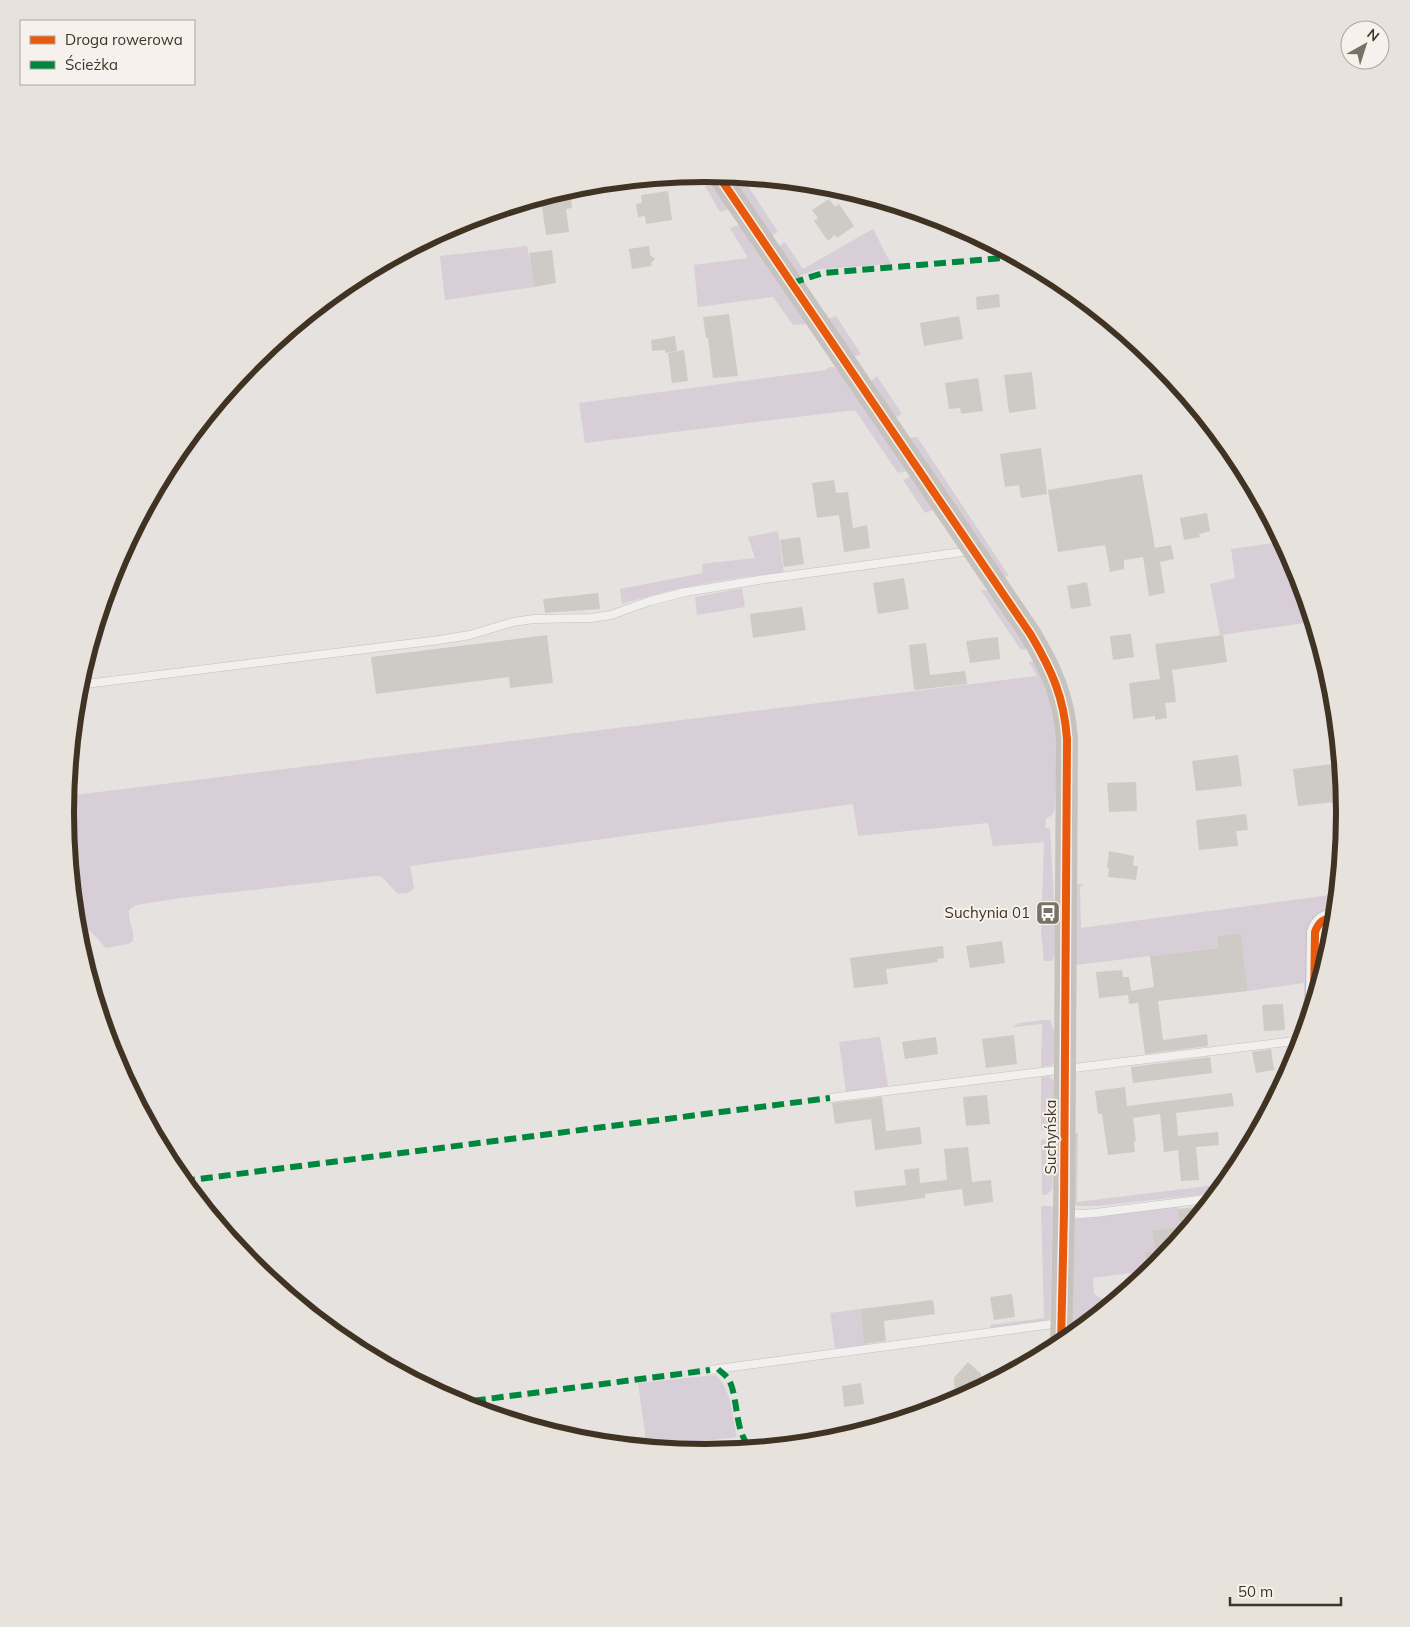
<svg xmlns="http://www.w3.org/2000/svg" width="1410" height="1627" font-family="Mulish,sans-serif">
	<rect width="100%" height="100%" fill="#e5e2df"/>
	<path fill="#d7ced8" d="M705,174H709L730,208L727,210L720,212L701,179L679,182L677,176Z
		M736,177H742L778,232L771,236L733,179Z
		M739,225L808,321L805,324L793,325L773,297L698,307L694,265L748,258L730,228Z
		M873,229L891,264L821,269L798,276L778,246L785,242L803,269Z
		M527,246L534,287L445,300L440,256Z
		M836,316L861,354L853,357L828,319Z
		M831,367L838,368L906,471L898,473L855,410L585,443L579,403L826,370V369Z
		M877,376L902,414L895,418L870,382Z
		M917,437L1009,576L1003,577L908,438Z
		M912,476L933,510L925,513L903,480Z
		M778,531L784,573C729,577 675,588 622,604L620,589L703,573L702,564L755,558L748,537Z
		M1282,542L1296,569L1312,622L1220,635L1210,584L1235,578L1231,549Z
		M742,588L745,607L697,615L695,597Z
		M980,589L991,592L1026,642V649L1021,650Z
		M1034,661L1056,708L1058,768L1054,811L1051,816L1046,818L1045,827L1050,829L1057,951L1052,961H1044L1041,933L1044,842L993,846L988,823L858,836L853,804L410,866L414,888L408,893L398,894L381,876H375L180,898L136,905L129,910C128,923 135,929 133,941L128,944L106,948C97,939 91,926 76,927L65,813L67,796L1037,676L1029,662Z
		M1076,884H1084L1080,887L1081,928L1337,894V899L1331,900L1332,910C1327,911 1321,911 1317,914C1303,928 1311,996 1308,1017C1308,1022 1306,1027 1304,1032V983L1248,991L1241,933L1217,936L1218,948L1075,965Z
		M1043,1020H1050L1054,1031V1061L1053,1065L1041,1067L1042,1024L1013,1027L1019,1023Z
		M880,1037L888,1086L846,1092L839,1042Z
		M1049,1076L1054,1081V1126L1052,1129L1041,1130V1077Z
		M1073,1133H1078L1077,1202L1225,1184L1217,1193L1098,1206H1077L1073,1203Z
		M1050,1138L1054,1141L1052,1190L1046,1195H1042L1041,1140Z
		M1041,1206H1052L1053,1211L1050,1318L1047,1321L991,1329L990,1325L1044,1318Z
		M1178,1206L1180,1227L1152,1230L1155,1251L1145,1252L1146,1265L1157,1264V1266L1152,1270L1093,1278L1094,1294L1111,1304L1071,1337L1075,1219Z
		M861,1309L865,1346L835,1349L830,1313Z
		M716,1375C732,1391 732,1416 737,1437L647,1448L638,1383Z"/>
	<path fill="#cecbc7" d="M668,191L672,220L646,224L645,216L638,217L636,204L642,203L641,195Z
		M571,196L572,208L566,209L569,232L546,235L541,200Z
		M829,199L835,207L839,204L854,226L837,238L835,235L828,241L814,221L818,218L812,210Z
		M649,246L650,255L655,259L651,263L652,266L632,269L629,249Z
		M552,250L556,283L534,287L529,253Z
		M999,294L1000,307L977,310L976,297Z
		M729,314L738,376L713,378L708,338H706L703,317Z
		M959,316L963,339L924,346L920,323Z
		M675,336L677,351L665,353V350L652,351L651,340Z
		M684,350L688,381L672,383L668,353Z
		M1032,372L1036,409L1009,413L1004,375Z
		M978,378L983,411L961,414L960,408L949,409L945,383Z
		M1041,448L1047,494L1021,498L1019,485L1005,487L1000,454Z
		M1142,474L1155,548L1171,545L1174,559L1160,562L1165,593L1149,596L1143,557L1124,560V569L1110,572L1105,545L1058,552L1048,490Z
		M834,480L836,493L848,492L853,528L867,525L870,548L844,552L839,515L817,518L812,483Z
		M1207,513L1210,531L1199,534L1200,537L1184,540L1180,518Z
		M800,537L804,564L784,567L780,540Z
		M904,578L909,609L878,614L873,583Z
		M1087,582L1091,606L1071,609L1067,586Z
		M598,593L600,609L545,613L543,599Z
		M802,607L806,630L753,638L750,614Z
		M1131,634L1134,657L1113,660L1110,636Z
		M547,635L553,683L510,688L509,677L376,694L371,657Z
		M1223,635L1227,662L1172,670L1176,702L1165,703L1167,718L1155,720V716L1133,719L1129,683L1160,679L1155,644Z
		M998,637L1000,659L970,663L966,641Z
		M926,643L930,675L965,671L967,684L914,690L909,645Z
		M1238,755L1242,786L1196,791L1192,761Z
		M1340,763L1344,801L1298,806L1293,769Z
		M1136,782L1137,811L1109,812L1107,783Z
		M1246,814L1248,830L1236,831L1238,846L1199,850L1196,820Z
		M1109,851L1134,856L1133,866H1138L1136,880L1108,877L1109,869L1107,868Z
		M1241,933L1248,991L1158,1001L1163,1040L1207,1034L1208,1046L1145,1054L1138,1003L1129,1004L1128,995L1099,998L1096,972L1122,970L1123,977H1129L1131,991L1154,987L1150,956L1218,948L1217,936Z
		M1002,941L1005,963L970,968L966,946Z
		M943,946L944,958L937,959L938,962L886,969L888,984L854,988L850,958Z
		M1283,1004L1285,1030L1264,1031L1262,1005Z
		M1014,1035L1017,1064L986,1068L982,1039Z
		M936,1037L938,1054L905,1059L902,1042Z
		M1271,1049L1274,1070L1256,1073L1252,1052Z
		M1210,1057L1212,1073L1133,1083L1131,1067Z
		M1125,1087L1127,1106L1232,1093L1234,1106L1176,1113L1178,1136L1218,1132L1219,1145L1196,1147L1199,1180L1181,1181L1178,1150L1164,1152L1160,1114L1133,1118L1136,1141H1134L1135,1152L1108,1155L1102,1114H1098L1095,1091Z
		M987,1095L990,1124L966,1126L963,1097Z
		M882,1097L886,1131L920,1127L922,1144L875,1150L871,1119L835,1124L832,1103Z
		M968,1147L972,1182L991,1180L993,1202L964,1206L962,1189L925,1194V1198L856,1207L854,1191L906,1185L904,1170L919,1168L920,1183L947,1180L944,1149Z
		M1196,1207L1197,1218L1157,1266L1156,1264L1146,1265L1145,1252L1155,1251L1152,1230L1180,1227L1178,1209Z
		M1012,1294L1015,1317L994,1320L990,1297Z
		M933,1300L935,1314L884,1321L886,1341L864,1344L861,1309Z
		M968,1362L981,1374L982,1388L955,1402L954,1378Z
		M861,1383L864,1404L844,1407L842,1386Z"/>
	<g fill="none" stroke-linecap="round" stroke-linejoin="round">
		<defs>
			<path id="lane" d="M78,685L439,640L470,635L513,622L534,619L591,618L611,615L650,601L686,592L765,579L970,551
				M830,1098L1302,1040
				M1066,1212L1080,1214L1095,1213L1214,1198
				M710,1370L1060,1323"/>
			<path id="street" d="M1314,999L1315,932C1319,921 1324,919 1335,916"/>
		</defs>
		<use href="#lane" stroke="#c3c0bd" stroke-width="9"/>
		<use href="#street" stroke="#c3c0bd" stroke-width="18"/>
		<use href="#lane" stroke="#f2f0ef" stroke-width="8"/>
		<use href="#street" stroke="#f2f0ef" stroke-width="16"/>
		<path stroke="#c6c2bd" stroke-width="22" d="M718,175L1031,635C1052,671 1064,697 1067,739L1064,1212L1061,1345"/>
		<path stroke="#00873e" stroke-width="6" stroke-dasharray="12 6" stroke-linecap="butt" d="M792,283L823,273L1015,257
			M183,1181L830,1098
			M718,1369C721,1372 727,1376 729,1380C739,1398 734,1440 754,1449
			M456,1403L710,1370"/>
		<defs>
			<path id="cycleway" d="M718,175L1031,635C1052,671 1064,697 1067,739L1064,1212L1061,1345
				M1314,999L1315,932C1319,921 1324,919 1335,916"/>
		</defs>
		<use href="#cycleway" stroke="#f6f1ec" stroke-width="11"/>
		<use href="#cycleway" stroke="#e8590c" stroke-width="8"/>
	</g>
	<defs>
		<symbol id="bus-square" viewBox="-11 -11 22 22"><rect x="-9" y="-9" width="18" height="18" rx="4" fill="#7a7065" stroke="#f6f1ec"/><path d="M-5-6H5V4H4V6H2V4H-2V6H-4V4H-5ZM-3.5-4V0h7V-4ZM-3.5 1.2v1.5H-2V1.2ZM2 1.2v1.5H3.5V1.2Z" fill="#fff"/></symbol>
	</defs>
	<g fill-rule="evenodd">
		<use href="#bus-square" x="1034" y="899" width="28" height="28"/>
	</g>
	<g text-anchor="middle" stroke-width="4" stroke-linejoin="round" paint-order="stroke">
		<g font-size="15" fill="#403324" stroke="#f6f1ec" text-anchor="end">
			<text x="1030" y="918">Suchynia 01</text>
		</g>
		<g font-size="15" fill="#403324" stroke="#f6f1ec">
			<text transform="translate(1051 1137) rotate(-90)" y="5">Suchyńska</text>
		</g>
	</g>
	<path d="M0 0H1410V1627H0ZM74 813a631 631 0 1 1 1262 0a631 631 0 1 1-1262 0Z" fill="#e7e2dc" fill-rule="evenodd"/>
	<path fill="none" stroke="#403324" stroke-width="6" d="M74 813a631 631 0 1 1 1262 0a631 631 0 1 1-1262 0Z"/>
	<rect x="20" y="20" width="175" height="65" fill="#f6f1ec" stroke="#ada59c"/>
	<rect x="30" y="36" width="25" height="8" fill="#e8590c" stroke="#ada59c"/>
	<text x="65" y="45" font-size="15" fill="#403324">Droga rowerowa</text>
	<rect x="30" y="61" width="25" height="8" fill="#00873e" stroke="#ada59c"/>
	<text x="65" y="70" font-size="15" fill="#403324">Ścieżka</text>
	<g transform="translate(1365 45) rotate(39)"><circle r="24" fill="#f6f1ec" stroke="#ada59c"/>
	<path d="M0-4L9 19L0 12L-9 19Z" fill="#7a7065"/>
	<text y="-8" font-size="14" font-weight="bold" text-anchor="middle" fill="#403324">N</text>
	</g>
	<path d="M1230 1597v8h111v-8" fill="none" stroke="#403324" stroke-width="2.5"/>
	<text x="1238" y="1597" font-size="15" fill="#403324" stroke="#f6f1ec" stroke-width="4" paint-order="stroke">50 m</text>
</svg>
